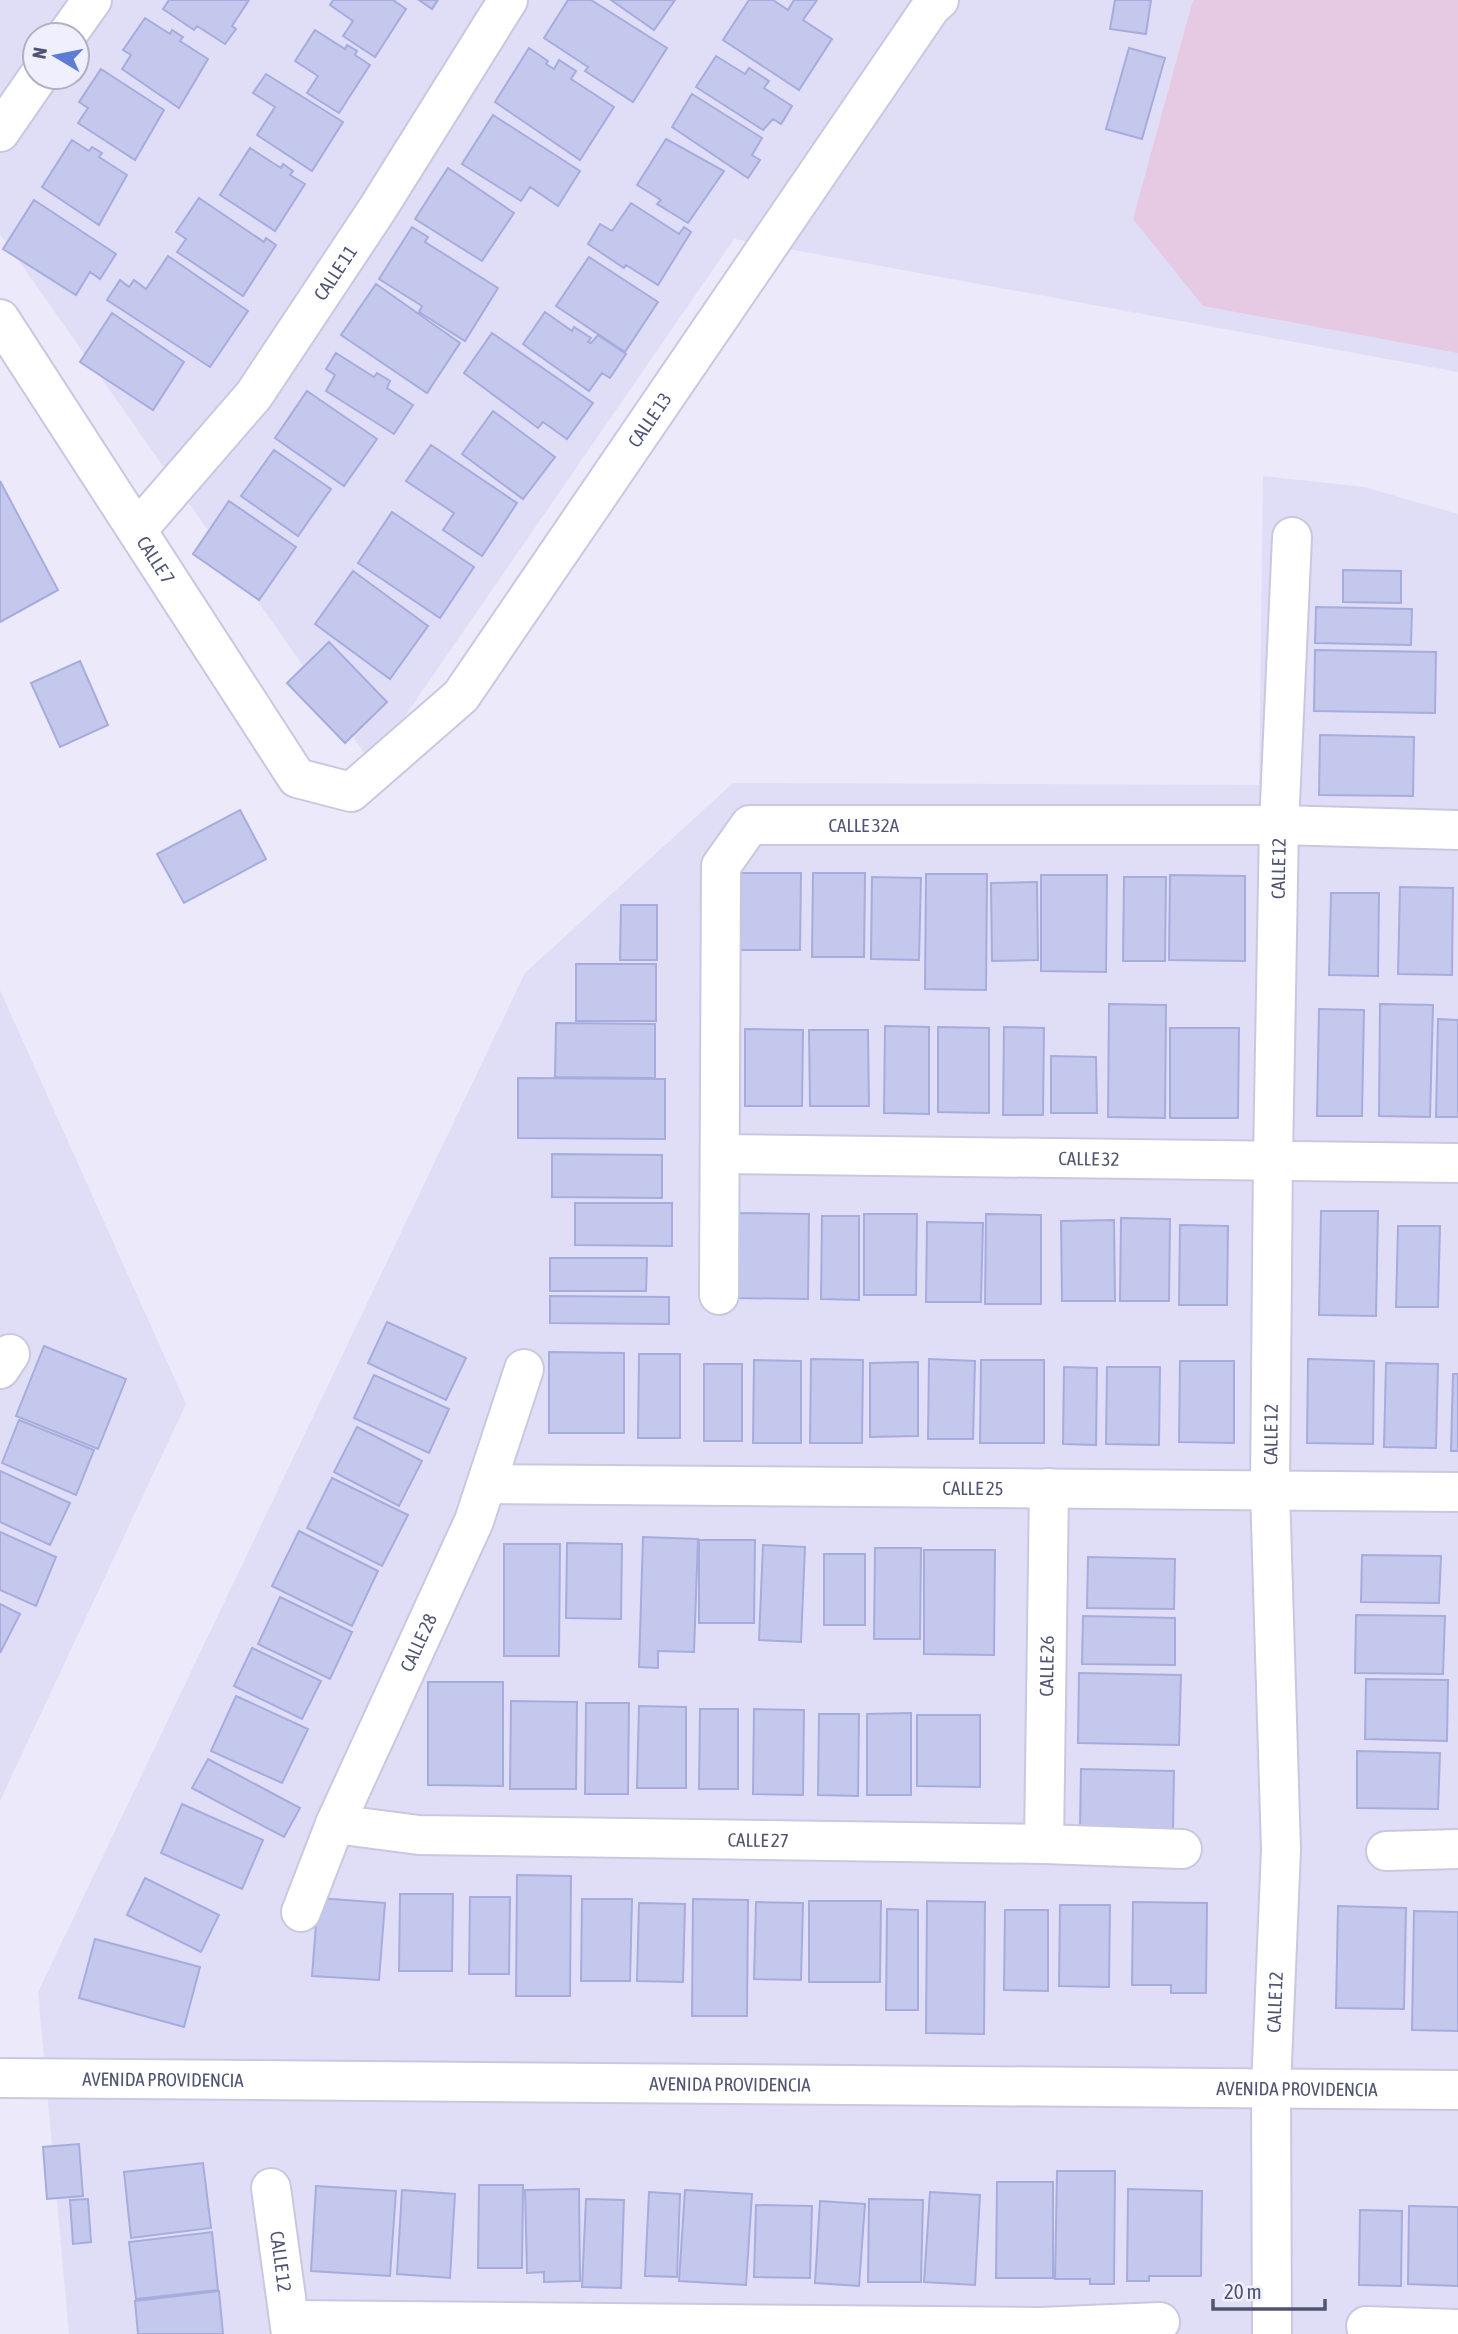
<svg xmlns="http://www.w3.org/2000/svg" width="1458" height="2334" font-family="'Asap Condensed',sans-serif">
	<rect width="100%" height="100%" fill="#ebe9fa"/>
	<path fill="#e0def6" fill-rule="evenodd" d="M0,0H1458V372L734,239L372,764L0,234ZM35,35H77V77H35Z
		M1263,476L1364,487L1458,514V2334H69L38,1992L525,973L733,783L1259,785Z
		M0,990L186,1404L0,1801Z"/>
	<path fill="#e6c9e3" d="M1193,0H1458V353L1203,306L1133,219Z"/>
	<path fill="#c4c8ec" stroke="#a6acdd" stroke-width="2" d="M169,0H249L232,26L236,29L225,44L197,26L194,30L163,9Z
		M333,0H393L406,9L375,57L343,36L353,21L330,5Z
		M419,0H438L432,9Z
		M568,0H591L667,48L633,102L585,71L588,67L544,38Z
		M611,0H675L654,30Z
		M749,0H773L788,10L794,0H817L803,20L832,39L799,90L723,40Z
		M1115,0H1151L1146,34L1110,29Z
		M145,18L170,34L172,30L183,37L180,41L208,59L179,108L122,69L131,55L123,50Z
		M315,30L345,49L347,45L357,51L355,55L370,65L339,113L307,93L318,76L295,61Z
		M529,48L548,61L546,64L554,69L559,60L576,71L571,79L614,107L580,160L495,102Z
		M1129,48L1165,58L1142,139L1106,129Z
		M716,56L745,74L749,68L769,81L764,88L792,106L781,124L773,119L763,130L696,87Z
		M101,69L164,110L135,160L78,123L88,108L79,102Z
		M266,74L343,122L312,171L257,135L275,107L253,93Z
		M692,94L762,138L752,155L760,160L748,178L672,127Z
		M493,115L580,171L558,206L530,187L521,201L462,164Z
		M666,139L724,171L688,223L657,204L661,200L637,185Z
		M72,140L89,151L92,147L102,153L99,157L127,175L99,225L42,187Z
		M250,148L281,168L283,164L293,171L290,175L305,184L275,231L220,195Z
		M448,168L514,213L482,261L415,219Z
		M199,198L264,242L266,238L276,245L243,296L177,252L186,239L176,232Z
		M34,200L116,254L100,279L90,272L76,295L3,249Z
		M631,203L679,234L684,227L691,232L658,285L626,265L624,268L588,244L600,224L612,231Z
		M412,227L428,237L425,242L498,288L465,341L419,312L422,306L379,279Z
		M168,256L248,311L210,367L107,300L120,280L129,287L134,280L146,289Z
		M589,257L658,302L625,352L556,306Z
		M376,284L460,343L427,393L341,335Z
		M545,312L572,331L574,327L591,338L588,342L591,343L598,335L626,354L610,378L602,373L589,391L523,344Z
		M112,313L184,362L153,410L80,362Z
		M492,333L593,403L567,439L543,422L538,428L464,373Z
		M336,353L374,377L377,373L390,381L387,388L413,405L394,434L326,391L335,375L326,369Z
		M307,391L377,439L344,486L275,438Z
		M493,411L555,457L523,499L462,454Z
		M431,445L517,503L482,556L443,530L454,513L406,481Z
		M274,450L331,489L298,536L241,496Z
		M0,481L58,590L0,622Z
		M229,501L296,547L259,600L193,554Z
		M392,512L474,567L440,618L358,563Z
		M1343,570L1401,571V603L1343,602Z
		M353,571L428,626L390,679L315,624Z
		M1316,607L1412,609L1411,645L1315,643Z
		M329,642L387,702L345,743L287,683Z
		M1315,650L1436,652L1435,713L1314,711Z
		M80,661L108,725L60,747L31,683Z
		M1320,735L1414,737L1413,796L1319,795Z
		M240,810L266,859L184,903L157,854Z
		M741,873H801L800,950H740Z
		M813,873H865L864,957H812Z
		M926,874H987L986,990L925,989Z
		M1041,875H1107L1106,972L1041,971Z
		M1170,875L1245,876V961L1169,960Z
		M872,877L921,878L919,960L871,959Z
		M1124,877H1166L1165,961H1123Z
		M1037,882L1038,960L992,961L991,883Z
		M1400,887L1453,888L1452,975L1398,974Z
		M1331,893H1379L1378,976L1329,975Z
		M621,905H657V960H620Z
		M576,964H656V1021H576Z
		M1109,1004L1166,1005L1165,1118L1108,1117Z
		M1380,1004L1433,1005L1430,1117L1379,1116Z
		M1319,1009L1364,1010L1362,1116H1317Z
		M1438,1019L1458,1020V1117H1436Z
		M556,1023L655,1024V1078L555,1077Z
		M885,1026L929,1027V1114L884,1113Z
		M938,1027L989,1028V1113L938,1112Z
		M1004,1027L1044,1028L1043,1115H1003Z
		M1170,1028H1239L1238,1118H1170Z
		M745,1029L803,1030L802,1106H745Z
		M809,1030H868L869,1106H810Z
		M1051,1056L1096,1057L1097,1113H1051Z
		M518,1078L665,1079V1139L518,1138Z
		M552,1154L662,1155V1198L552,1197Z
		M575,1203H672V1246L575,1245Z
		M1321,1211H1378L1376,1316L1319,1315Z
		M737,1213L809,1214L808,1299L736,1298Z
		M864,1214H917L916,1295H864Z
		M986,1214L1041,1215V1304H985Z
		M822,1216H859V1300L821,1299Z
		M1121,1218L1170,1219L1169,1301H1120Z
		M1114,1220L1115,1301H1062L1061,1221Z
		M927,1222L983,1223L981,1302H926Z
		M1180,1225L1228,1226L1227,1305H1179Z
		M1398,1226H1440L1438,1307H1396Z
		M550,1258H647L646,1291H550Z
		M550,1296L669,1297V1324L550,1323Z
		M387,1322L466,1358L446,1400L368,1363Z
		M44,1346L126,1379L98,1449L16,1416Z
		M549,1352L624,1353V1433H549Z
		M639,1354H680V1438H638Z
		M811,1359L863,1360L862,1443H810Z
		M929,1359L975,1361L973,1439H928Z
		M1308,1359L1374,1361L1373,1444L1307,1443Z
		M754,1360L801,1361V1443H753Z
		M981,1360H1044V1443H980Z
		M1180,1361H1234V1443L1179,1442Z
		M918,1362V1436L870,1437V1363Z
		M1386,1363L1438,1364L1436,1448L1384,1447Z
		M704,1364H742V1441H704Z
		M1064,1367L1097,1368L1096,1445L1063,1444Z
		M1107,1367H1160L1159,1445L1106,1444Z
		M1453,1374H1458V1451H1451Z
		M374,1375L449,1409L429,1453L354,1418Z
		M19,1420L94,1450L76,1495L2,1463Z
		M357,1427L422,1461L399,1506L334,1472Z
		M0,1471L70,1503L50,1545L0,1522Z
		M332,1478L408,1515L382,1566L307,1528Z
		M299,1531L378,1571L352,1626L272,1586Z
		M0,1532L56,1557L36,1606L0,1590Z
		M643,1537L698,1539L694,1652L658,1651V1668L639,1667Z
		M699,1540H755L754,1623H699Z
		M567,1543L622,1544L621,1619L566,1618Z
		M504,1544H560L559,1656H504Z
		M763,1545L805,1547L801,1642L759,1640Z
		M875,1548H921L920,1639H874Z
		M924,1550H995L994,1655L924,1654Z
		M824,1554H865V1625H824Z
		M1362,1555L1441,1556L1439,1603L1361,1602Z
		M1088,1557L1175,1559L1174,1609L1087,1608Z
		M280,1597L352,1632L330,1679L258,1644Z
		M0,1604L20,1614L0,1653Z
		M1356,1615L1445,1616L1443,1674L1355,1673Z
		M1083,1616L1175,1618V1665L1082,1664Z
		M252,1648L321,1681L302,1719L234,1686Z
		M1079,1673L1181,1675L1179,1745L1078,1743Z
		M1366,1679L1448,1680L1447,1741L1365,1739Z
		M428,1682H503V1786L428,1785Z
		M236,1696L308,1729L282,1783L211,1751Z
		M511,1701L577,1702L576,1789H510Z
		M586,1703H629L628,1794H585Z
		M639,1706L686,1707V1788H637Z
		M700,1709H738V1789H699Z
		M754,1709L804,1710L803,1795L753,1794Z
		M911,1713V1795H867V1714Z
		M819,1714H859L858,1796L818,1795Z
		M917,1715H980V1787L917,1786Z
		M1357,1751L1440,1753L1438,1809L1357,1808Z
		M208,1759L300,1808L284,1837L192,1788Z
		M1081,1769L1174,1771L1173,1829L1080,1828Z
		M182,1804L263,1840L242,1889L161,1853Z
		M517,1875L571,1876L570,1996H516Z
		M145,1878L219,1915L201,1952L127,1915Z
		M400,1894H453L452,1971H399Z
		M470,1897H510L509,1974H469Z
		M318,1898L385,1903L379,1980L312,1976Z
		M582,1899H632L630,1981H581Z
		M693,1899L748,1900L747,2016H692Z
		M809,1901H881L880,1982H809Z
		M927,1901L985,1902L984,2034L926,2033Z
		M756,1902L803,1903L801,1980L754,1979Z
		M1133,1902L1207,1903L1206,1993H1171V1985H1132Z
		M639,1903L685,1904L683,1982L637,1981Z
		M1060,1905H1110L1109,1987L1059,1986Z
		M1338,1906L1406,1908L1404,2009L1336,2008Z
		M887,1909L918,1910V2010H886Z
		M1005,1910H1048V1991L1004,1990Z
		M1414,1911L1458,1912V2031L1412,2030Z
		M95,1939L200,1967L184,2027L79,1998Z
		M79,2144L83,2196L47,2199L43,2147Z
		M203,2163L211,2228L131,2238L124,2172Z
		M1057,2171H1115L1114,2284H1090V2279H1055Z
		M997,2182H1053V2278H996Z
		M479,2185H523L522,2268H478Z
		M316,2186L396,2191L390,2276L311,2271Z
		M579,2189L580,2281L544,2282V2272L527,2273L525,2190Z
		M1128,2189L1202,2191L1201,2276H1149V2281H1127Z
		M402,2190L455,2194L450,2278L397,2274Z
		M685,2190L752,2194L746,2285L679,2281Z
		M649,2192L680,2194L677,2277L645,2276Z
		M930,2192L980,2195L975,2285L924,2282Z
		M88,2199L91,2242L73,2244L70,2200Z
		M586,2199L624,2200L621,2288L582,2287Z
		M869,2199L923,2200L921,2282H868Z
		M820,2201L865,2204L859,2286L815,2283Z
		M756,2205L812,2206L810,2278L754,2277Z
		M1409,2206L1458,2207V2286L1408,2284Z
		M1360,2210L1402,2211L1401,2286L1359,2285Z
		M212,2232L218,2290L136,2299L129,2242Z
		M219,2291L223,2334H138L135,2301Z"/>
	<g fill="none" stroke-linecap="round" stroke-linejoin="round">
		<defs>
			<g id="minor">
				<path d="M67,35L92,0"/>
				<path d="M0,132L38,77"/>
				<path id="s1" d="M0,319L297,778L351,792L461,696L931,7L939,0"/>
				<path id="s2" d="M138,529L254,395L378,208L508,0"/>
				<path id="s3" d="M720,1154L1458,1163"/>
				<path id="s4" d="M719,1295L721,866L750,825H1279L1458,830"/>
				<path d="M0,1369L10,1354"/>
				<path id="s5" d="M488,1484L1458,1492"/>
				<path id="s6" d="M335,1824L419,1835L1044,1844L1182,1849"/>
				<path id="s7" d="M1044,1844L1049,1488"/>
				<path d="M1386,1851L1458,1849"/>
				<path id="s8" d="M301,1912L335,1824L474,1521L524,1369"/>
				<path id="s9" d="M0,2078L1458,2090"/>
				<path id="s10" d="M271,2188L291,2334"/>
				<path d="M290,2320L1040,2327L1160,2322"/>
				<path d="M1366,2326L1458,2329"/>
				<path id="s11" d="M1272,2334L1271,2087L1281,1850L1270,1490L1273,1159L1279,825L1292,537"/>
			</g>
		</defs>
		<use href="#minor" stroke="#c8c8e0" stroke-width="42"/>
		<use href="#minor" stroke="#fff" stroke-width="38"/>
	</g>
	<g text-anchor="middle" stroke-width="6" stroke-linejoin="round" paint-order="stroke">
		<g font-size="19" fill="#4f5472" stroke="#f0effd">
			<text dy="7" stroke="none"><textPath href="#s2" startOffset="324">CALLE 11</textPath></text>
			<text dy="7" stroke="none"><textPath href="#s1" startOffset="1083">CALLE 13</textPath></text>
			<text dy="7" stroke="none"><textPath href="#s1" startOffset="287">CALLE 7</textPath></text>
			<text dy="7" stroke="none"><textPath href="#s4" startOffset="593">CALLE 32A</textPath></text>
			<text dy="7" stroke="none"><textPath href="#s11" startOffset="1466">CALLE 12</textPath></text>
			<text dy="7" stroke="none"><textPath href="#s3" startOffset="369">CALLE 32</textPath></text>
			<text dy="7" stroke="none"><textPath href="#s11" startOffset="900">CALLE 12</textPath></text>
			<text dy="7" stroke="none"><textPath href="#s5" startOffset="485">CALLE 25</textPath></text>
			<text dy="7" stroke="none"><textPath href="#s8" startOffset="294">CALLE 28</textPath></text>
			<text dy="7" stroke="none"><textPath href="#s7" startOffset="178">CALLE 26</textPath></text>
			<text dy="7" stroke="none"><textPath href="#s6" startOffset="424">CALLE 27</textPath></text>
			<text dy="7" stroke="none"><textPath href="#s11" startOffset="332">CALLE 12</textPath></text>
			<text dy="7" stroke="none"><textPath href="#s9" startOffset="163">AVENIDA PROVIDENCIA</textPath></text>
			<text dy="7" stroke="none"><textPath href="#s9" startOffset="730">AVENIDA PROVIDENCIA</textPath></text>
			<text dy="7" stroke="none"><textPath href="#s9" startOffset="1297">AVENIDA PROVIDENCIA</textPath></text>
			<text dy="7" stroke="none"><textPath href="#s10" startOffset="74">CALLE 12</textPath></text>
		</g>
	</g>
	<g transform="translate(56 56) rotate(280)"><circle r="33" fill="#f0effd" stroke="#b0b1c5" stroke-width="2"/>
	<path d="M0-5L12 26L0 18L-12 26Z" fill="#5d7dd5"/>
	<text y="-10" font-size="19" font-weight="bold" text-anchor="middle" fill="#4f5472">N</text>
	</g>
	<path d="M1213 2299v10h112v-10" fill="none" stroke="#4f5472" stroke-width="3.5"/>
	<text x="1224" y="2299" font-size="21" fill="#4f5472" stroke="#f0effd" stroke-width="5" paint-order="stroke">20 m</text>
</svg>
